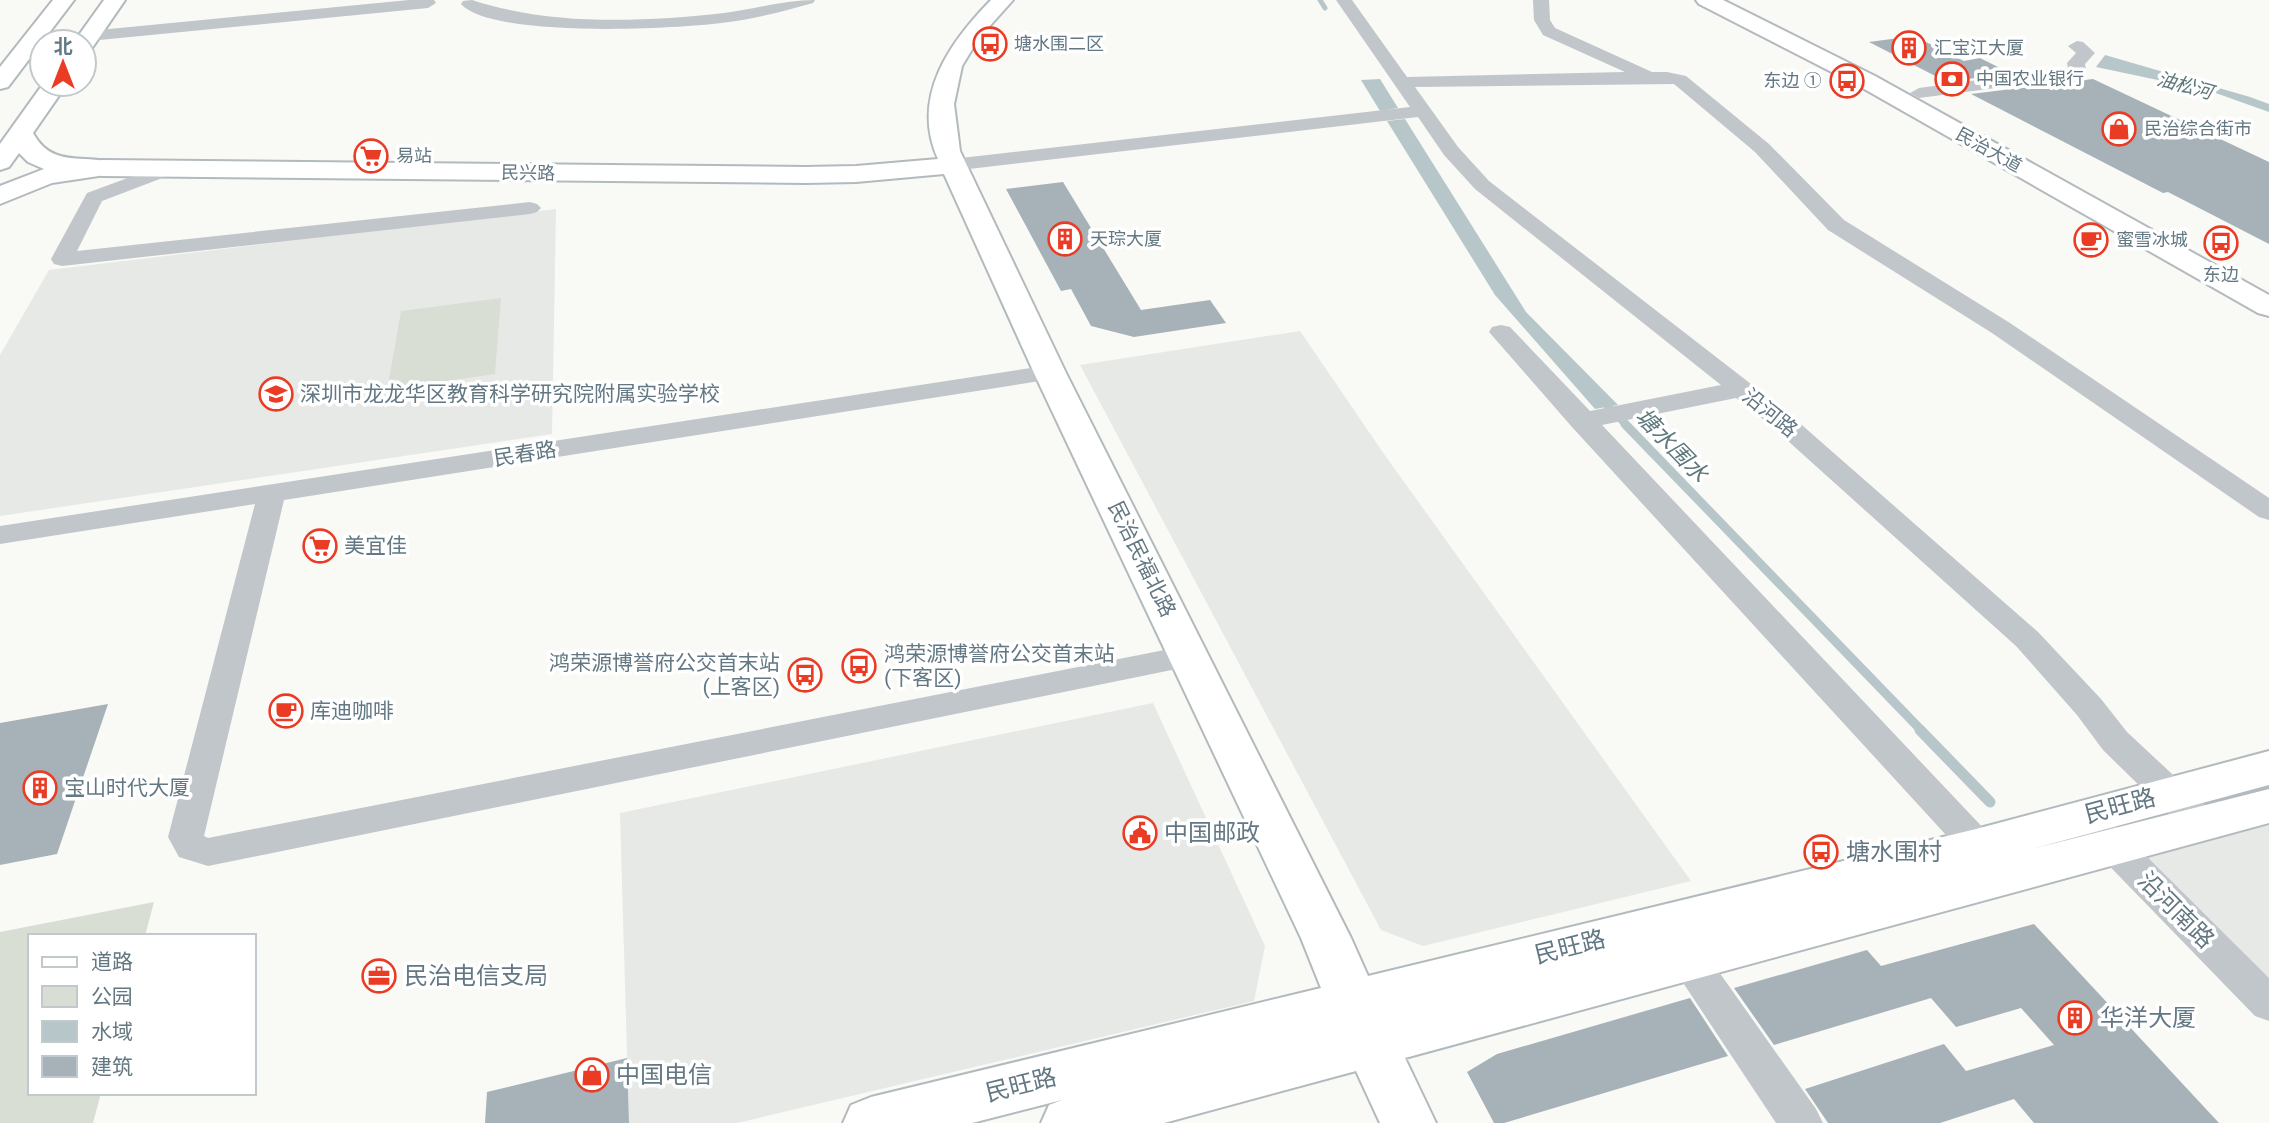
<svg xmlns="http://www.w3.org/2000/svg" width="2269" height="1123" font-family="Roboto,'Noto Sans SC',sans-serif">
	<rect width="100%" height="100%" fill="#f9f9f6"/>
	<path fill="#e7e9e7" d="M556,209L552,434L0,516V355L49,270Z
		M1300,331L1384,454L1691,881L1423,946L1381,930L1080,365Z
		M1153,703L1265,946L1254,1001L737,1123H629L620,813Z
		M2269,819V984L2139,853Z"/>
	<path fill="#d9ded5" d="M501,298L495,374L387,390L401,311Z
		M154,902L145,936H30V1093H101L93,1123H0V932Z"/>
	<path fill="#b7c7c9" d="M2105,55L2250,97L2269,104V112L2210,91L2096,67Z
		M1380,79L1398,108L1380,111L1361,80Z
		M1405,119L1526,312L1618,405L1595,409L1495,295L1387,121Z"/>
	<g fill="none" stroke-linecap="round" stroke-linejoin="round">
		<path stroke="#b7c7c9" stroke-width="5" d="M1320,0L1325,8"/>
		<path stroke="#b7c7c9" stroke-width="7" d="M1600,398L1626,425"/>
		<path stroke="#b7c7c9" stroke-width="9" d="M1625,424L1922,731"/>
		<path stroke="#b7c7c9" stroke-width="11" d="M1920,730L1990,802"/>
	</g>
	<path fill="#a6b2b7" d="M1914,36L1964,61L1980,58L2010,73L1947,82L1869,42Z
		M2093,79L2269,162V244L2168,192L2163,193L1971,94Z
		M1063,182L1141,310L1210,300L1226,323L1134,337L1091,326L1071,289L1061,291L1006,189Z
		M108,704L57,854L0,865V723Z
		M2034,924L2219,1123H2034L2014,1099L1940,1123H1828L1805,1089L1944,1044L1966,1071L2054,1045L2021,1008L1956,1027L1931,998L1774,1045L1734,988L1867,950L1881,966Z
		M1690,998L1728,1056L1504,1123H1494L1467,1072L1497,1054Z
		M627,1058L629,1123H485L487,1092Z"/>
	<g fill="none" stroke-linecap="round" stroke-linejoin="round">
		<defs>
			<path id="secondary" d="M991,0H1013L979,38L962,66L954,104L960,151L1066,373L1351,938L1368,976L1976,829L2269,751V785L2032,849L2269,789V823L1405,1058L1436,1123H1380L1356,1071L1164,1123H1041L1049,1105L1062,1100L972,1123H843L851,1105L871,1097L1321,988L1301,938L1034,373L944,174L856,182L805,183L103,176L94,174L90,168L94,162L103,160L805,167L856,166L938,159C910,97 950,42 991,0Z"/>
			<path id="primary" d="M53,0H74L8,87L0,89V67Z
				M104,0H125L92,48L84,50V42H74Z
				M1696,0H1723L1875,76L2269,295V316L2258,313L1859,86L1699,4Z
				M43,84H67L33,133C51,167 82,155 112,162L116,168L112,174L52,183L0,204V186L44,169L28,162L19,153L9,167L0,170V144Z"/>
		</defs>
		<use href="#secondary" stroke="#b2babe" stroke-width="4"/>
		<use href="#primary" stroke="#b3babe" stroke-width="4"/>
		<path fill="#c0c6c9" fill-rule="evenodd" d="M409,0H434L436,3L428,8L89,41L81,36L89,31Z
			M472,0C551,26 642,22 724,13C755,9 784,0 815,0L813,3C785,11 758,18 729,22C682,29 492,39 461,4L463,1Z
			M1336,0H1352L1407,77L1625,72L1543,35L1534,20L1533,0H1549L1550,20L1555,28L1652,72H1667L1686,76L1769,144L1844,220L2010,323L2269,498V520L2259,517L1992,333L1828,230L1755,152L1674,84L1415,87L1458,147L1489,181L1787,412L2038,632L2101,699L2127,732L2215,814L2220,824L2215,834L2202,838L2189,834L2103,750L2077,715L2016,646L1769,424L1736,398L1602,425L2005,851L2011,861L2005,871L1992,876L1979,871L1572,427L1489,332L1492,327L1501,325L1510,327L1590,411L1721,385L1475,189L1444,155L1418,117L952,171L945,169L942,165L945,161L952,159L1410,107Z
			M2077,41L2083,42L2095,53L2085,64L2086,70L2080,77L1919,98L1910,93L1919,88L2068,68L2067,63L2076,53L2068,46Z
			M171,162L178,164L181,168L178,172L102,201L77,251L530,202L537,204L541,208L537,212L530,214L62,266L54,264L51,259L87,193Z
			M1050,365L1059,368L1063,373L1059,378L284,500L204,836L208,838L1190,645L1201,648L1206,656L1201,664L208,866L179,857L168,837L255,504L0,544V526Z
			M2101,820L2114,824L2269,978V1021L2255,1016L2088,844L2083,834L2088,824Z
			M1688,944L1702,948L1816,1109L1823,1123H1776L1668,960L1674,948Z"/>
		<use href="#secondary" fill="#fff" fill-rule="evenodd"/>
		<use href="#primary" fill="#fff" fill-rule="evenodd"/>
	</g>
	<defs>
		<symbol id="bus-ring" viewBox="-11 -11 22 22"><circle r="9.5" fill="#fff" stroke="#ea3c25" stroke-width="1.5"/><path d="M-5-6H5V4H4V6H2V4H-2V6H-4V4H-5ZM-3.5-4V0h7V-4ZM-3.5 1.2v1.5H-2V1.2ZM2 1.2v1.5H3.5V1.2Z" fill="#ea3c25"/></symbol>
		<symbol id="building-ring" viewBox="-11 -11 22 22"><circle r="9.5" fill="#fff" stroke="#ea3c25" stroke-width="1.5"/><path d="M-4-6H4V6H1V3H-1V6H-4ZM-2.5-4.3h1.7v1.8h-1.7ZM.8-4.3h1.7v1.8H.8ZM-2.5-1h1.7V.8h-1.7ZM.8-1h1.7V.8H.8Z" fill="#ea3c25"/></symbol>
		<symbol id="bank-ring" viewBox="-11 -11 22 22"><circle r="9.5" fill="#fff" stroke="#ea3c25" stroke-width="1.5"/><path d="M-6-4H6V4H-6ZM0-2.3a2.3 2.3 0 1 0 0 4.6a2.3 2.3 0 1 0 0-4.6Z" fill="#ea3c25"/></symbol>
		<symbol id="shop-ring" viewBox="-11 -11 22 22"><circle r="9.5" fill="#fff" stroke="#ea3c25" stroke-width="1.5"/><path d="M-5-2.5h2.3a2.7 3.5 0 0 1 5.4 0H5L5.5 6h-11ZM-1.5-2.5h3a1.5 2.3 0 0 0-3 0Z" fill="#ea3c25"/></symbol>
		<symbol id="supermarket-ring" viewBox="-11 -11 22 22"><circle r="9.5" fill="#fff" stroke="#ea3c25" stroke-width="1.5"/><path d="M-6-5.5h2.5l.6 2H6L4.5 2H-2.5L-4.4-4H-6ZM-1.5 3.2a1.3 1.3 0 1 0 .1 0ZM3 3.2a1.3 1.3 0 1 0 .1 0Z" fill="#ea3c25"/></symbol>
		<symbol id="cafe-ring" viewBox="-11 -11 22 22"><circle r="9.5" fill="#fff" stroke="#ea3c25" stroke-width="1.5"/><path d="M-5.5-4.5H6V0H3Q3 3.5 0 3.5H-2.5Q-5.5 3.5-5.5 0ZM3-3.2v2h1.7v-2ZM-6 4.5H4V6H-6Z" fill="#ea3c25"/></symbol>
		<symbol id="school-ring" viewBox="-11 -11 22 22"><circle r="9.5" fill="#fff" stroke="#ea3c25" stroke-width="1.5"/><path d="M0-5L7-2L0 1L-7-2ZM-4 1L0 2.5L4 1V4Q0 6-4 4Z" fill="#ea3c25"/></symbol>
		<symbol id="civic-ring" viewBox="-11 -11 22 22"><circle r="9.5" fill="#fff" stroke="#ea3c25" stroke-width="1.5"/><path d="M-.6-6.5H3V-4.5H.6V-3L4-1V1h2V6H-6V1h2V-1L-.6-3ZM-1.2 2.5V6h2.4V2.5Z" fill="#ea3c25"/></symbol>
		<symbol id="office-ring" viewBox="-11 -11 22 22"><circle r="9.5" fill="#fff" stroke="#ea3c25" stroke-width="1.5"/><path d="M-6-3h4V-5.5h4V-3h4V5H-6ZM-1-4.5V-3h2v-1.5ZM-6 0V1H6V0Z" fill="#ea3c25"/></symbol>
	</defs>
	<g fill-rule="evenodd">
		<use href="#bus-ring" x="971" y="25" width="38" height="38"/>
		<use href="#building-ring" x="1890" y="29" width="38" height="38"/>
		<use href="#bank-ring" x="1933" y="60" width="38" height="38"/>
		<use href="#bus-ring" x="1828" y="62" width="38" height="38"/>
		<use href="#shop-ring" x="2100" y="110" width="38" height="38"/>
		<use href="#supermarket-ring" x="352" y="137" width="38" height="38"/>
		<use href="#building-ring" x="1046" y="220" width="38" height="38"/>
		<use href="#cafe-ring" x="2072" y="221" width="38" height="38"/>
		<use href="#bus-ring" x="2202" y="224" width="38" height="38"/>
		<use href="#school-ring" x="257" y="375" width="38" height="38"/>
		<use href="#supermarket-ring" x="301" y="527" width="38" height="38"/>
		<use href="#bus-ring" x="840" y="647" width="38" height="38"/>
		<use href="#bus-ring" x="786" y="656" width="38" height="38"/>
		<use href="#cafe-ring" x="267" y="692" width="38" height="38"/>
		<use href="#building-ring" x="21" y="769" width="38" height="38"/>
		<use href="#civic-ring" x="1121" y="814" width="38" height="38"/>
		<use href="#bus-ring" x="1802" y="833" width="38" height="38"/>
		<use href="#office-ring" x="360" y="957" width="38" height="38"/>
		<use href="#building-ring" x="2056" y="999" width="38" height="38"/>
		<use href="#shop-ring" x="573" y="1056" width="38" height="38"/>
	</g>
	<g text-anchor="middle" stroke-width="7" stroke-linejoin="round" paint-order="stroke">
		<g font-size="18" fill="#637883" stroke="#fff" text-anchor="start">
			<text x="1014" y="50">塘水围二区</text>
			<text x="1934" y="54">汇宝江大厦</text>
			<text x="1976" y="85">中国农业银行</text>
			<text x="1822" y="87" text-anchor="end">东边 ①</text>
			<text x="2144" y="135">民治综合街市</text>
			<text x="396" y="162">易站</text>
			<text x="1090" y="245">天琮大厦</text>
			<text x="2116" y="246">蜜雪冰城</text>
			<text x="2221" y="281" text-anchor="middle">东边</text>
		</g>
		<g font-size="18" fill="#637883" stroke="#fff">
			<text transform="translate(1989 150) rotate(29)" y="6">民治大道</text>
			<text transform="translate(528 173) rotate(1)" y="6">民兴路</text>
		</g>
		<g font-size="19" font-style="italic" fill="#5e787c" stroke="#fff">
			<text transform="translate(2185 85) rotate(15)" y="7">油松河</text>
		</g>
		<g font-size="21" fill="#637883" stroke="#fff" text-anchor="start">
			<text x="300" y="401">深圳市龙龙华区教育科学研究院附属实验学校</text>
			<text x="344" y="553">美宜佳</text>
			<text x="884" y="661">鸿荣源博誉府公交首末站<tspan x="884" dy="24">(下客区)</tspan></text>
			<text x="780" y="670" text-anchor="end">鸿荣源博誉府公交首末站<tspan x="780" dy="24">(上客区)</tspan></text>
			<text x="310" y="718">库迪咖啡</text>
			<text x="64" y="795">宝山时代大厦</text>
		</g>
		<g font-size="21" fill="#637883" stroke="#fff">
			<text transform="translate(1770 413) rotate(39)" y="7">沿河路</text>
			<text transform="translate(525 454) rotate(-9)" y="7">民春路</text>
			<text transform="translate(1142 559) rotate(64)" y="7">民治民福北路</text>
		</g>
		<g font-size="23" font-style="italic" fill="#5e787c" stroke="#fff">
			<text transform="translate(1672 445) rotate(46)" y="8">塘水围水</text>
		</g>
		<g font-size="24" fill="#637883" stroke="#fff">
			<text transform="translate(2120 806) rotate(-15)" y="8">民旺路</text>
			<text transform="translate(2176 910) rotate(45)" y="8">沿河南路</text>
			<text transform="translate(1570 947) rotate(-14)" y="8">民旺路</text>
			<text transform="translate(1021 1085) rotate(-14)" y="8">民旺路</text>
		</g>
		<g font-size="24" fill="#637883" stroke="#fff" text-anchor="start">
			<text x="1164" y="841">中国邮政</text>
			<text x="1846" y="860">塘水围村</text>
			<text x="404" y="984">民治电信支局</text>
			<text x="2100" y="1026">华洋大厦</text>
			<text x="616" y="1083">中国电信</text>
		</g>
	</g>
	<rect x="28" y="934" width="228" height="161" fill="#ffffff" stroke="#c1c9cd" stroke-width="2"/>
	<rect x="42" y="957" width="35" height="10" fill="#ffffff" stroke="#c1c9cd" stroke-width="2"/>
	<text x="91" y="969" font-size="21" fill="#637883">道路</text>
	<rect x="42" y="986" width="35" height="21" fill="#d9ded5" stroke="#c1c9cd" stroke-width="2"/>
	<text x="91" y="1004" font-size="21" fill="#637883">公园</text>
	<rect x="42" y="1021" width="35" height="21" fill="#b7c7c9" stroke="#c1c9cd" stroke-width="2"/>
	<text x="91" y="1039" font-size="21" fill="#637883">水域</text>
	<rect x="42" y="1056" width="35" height="21" fill="#a6b2b7" stroke="#c1c9cd" stroke-width="2"/>
	<text x="91" y="1074" font-size="21" fill="#637883">建筑</text>
	<g transform="translate(63 63)"><circle r="33" fill="#ffffff" stroke="#c1c9cd" stroke-width="2"/>
	<path d="M0-5L12 26L0 18L-12 26Z" fill="#ea3c25"/>
	<text y="-10" font-size="19" font-weight="bold" text-anchor="middle" fill="#637883">北</text>
	</g>
</svg>
